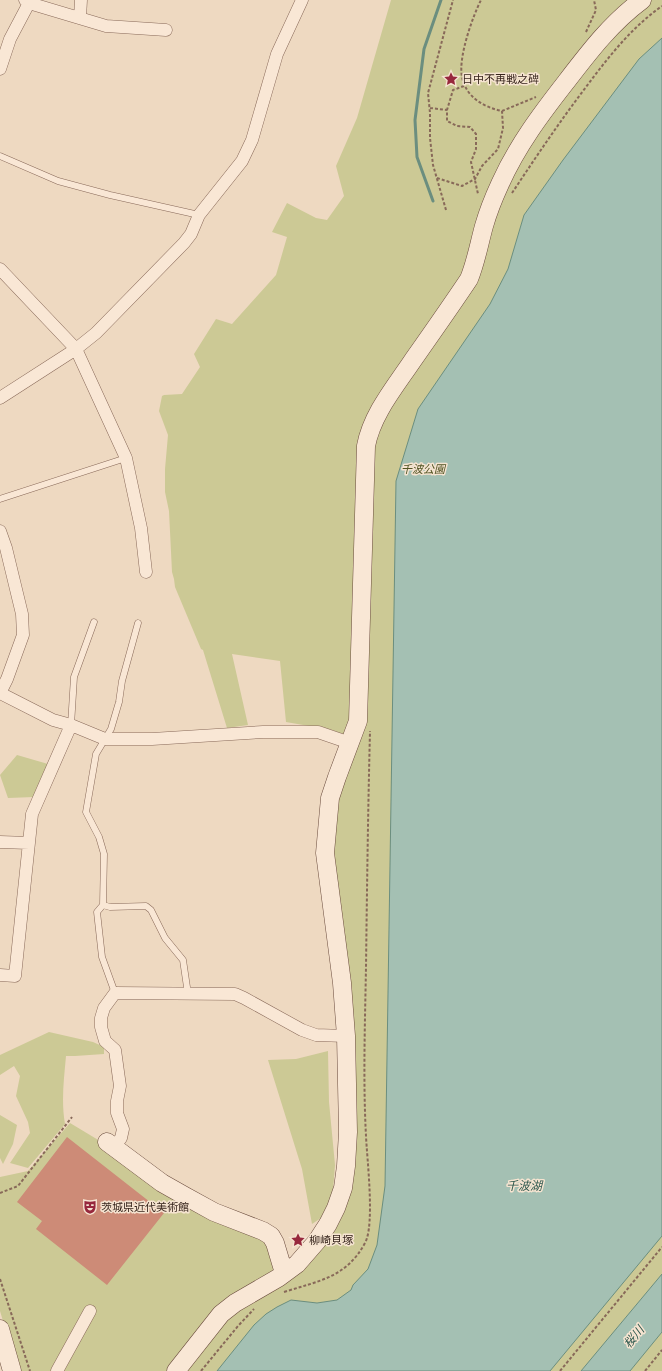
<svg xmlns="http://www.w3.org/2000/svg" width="662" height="1371" font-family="'Roboto Serif','Noto Sans JP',serif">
	<rect width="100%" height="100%" fill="#eed9c1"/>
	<path fill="#ccc995" d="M391,0H662V1371H18L0,1311V1177L28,1171L70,1123L268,1242L286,1279L346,1200L332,850L337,797L356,740L332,730L286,722L280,661L232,654L248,725L227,728L203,650L201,649L175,587L174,579L172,572L169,511L165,492V469L168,435L159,411L162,396L164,395L182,394L200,367L194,354L216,319L232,324L276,275L287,237L272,232L287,203L316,218L327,220L344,196L336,166L357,118Z
		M17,755L48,764L34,797L8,798L0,775Z
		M49,1032L93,1042L104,1047V1054L75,1056H66C64,1079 61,1101 65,1124L28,1168L10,1163L30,1133L28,1122L16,1096L20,1076L14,1066L0,1075V1055Z
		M328,1051L329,1102L335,1165L333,1191L324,1216L312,1224L302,1169L268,1060L296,1059Z
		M0,1115L17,1125L13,1144L3,1164L0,1158Z"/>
	<path fill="#a4c0b3" stroke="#6b8e7f" d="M662,38V1236L550,1371H217L254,1325L266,1314L277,1307L291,1300L317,1303L337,1300L351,1290L353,1285L368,1269L377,1245L385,1186L396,481L418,409L490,304L508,269L524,215L563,160L639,59Z
		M662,1274V1332L630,1371H581Z"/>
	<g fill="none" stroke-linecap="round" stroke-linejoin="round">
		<path stroke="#6b8e7f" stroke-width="3" d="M433,201L417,157L415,120L424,49L441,0"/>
	</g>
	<path fill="#cd8b77" d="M67,1137L164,1213L107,1285L36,1229L42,1221L17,1202Z"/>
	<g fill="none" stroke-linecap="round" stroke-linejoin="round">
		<defs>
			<path id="lane" d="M0,156L58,181L110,195L199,215
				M0,499L126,458
				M71,725L74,677L94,622
				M103,905L110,907L146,906L151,910L165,938L183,960L188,994
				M115,993L102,957L97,912L103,905L104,854L99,837L86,812L96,754L111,729L119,702L122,681L138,623"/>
			<path id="street" d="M25,0L29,3L106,26L166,30
				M80,18L81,0
				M0,69L10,39L29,3
				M0,269L76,349L126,458L141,528L146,572
				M0,398L76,349L96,333L184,243L191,234L199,215L242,161L252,140L277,54L302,0
				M0,531L6,548L22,614L23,635L7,679L0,693L53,720L71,725L105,739H152L263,732H318L350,743
				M0,842L29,843
				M0,975L15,976L32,814L71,725
				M114,1147L121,1138L123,1129L117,1113V1101L120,1086L115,1050L105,1041L101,1027V1018L104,1008L115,993L235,994L244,998L302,1030L316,1035L346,1036
				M57,1371L90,1311"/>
			<path id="secondary" d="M107,1142L162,1183L185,1196L214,1212L263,1231L271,1236L275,1243L284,1273
				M0,1329L12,1371
				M176,1371L221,1314L235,1303L278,1278L297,1264L317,1241L328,1224L336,1208L343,1188L346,1166L348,1132L346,1036L342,983L325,853L330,798L337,777L358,721L366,446C372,414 395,387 413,360C432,333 451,306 469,279C476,262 479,244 484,226C488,212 494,197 500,184C517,146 541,114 566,82C589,52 611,23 642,0"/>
		</defs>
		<use href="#lane" stroke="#886959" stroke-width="7"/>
		<use href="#street" stroke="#886959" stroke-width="13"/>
		<use href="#secondary" stroke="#694a3c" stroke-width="19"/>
		<path stroke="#886959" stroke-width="2" stroke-dasharray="3 2" stroke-linecap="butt" d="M586,32L596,10L594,0
			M464,86L453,90L447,110V121L457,126L470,127L476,134V149L471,162L478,194
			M430,108L447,110
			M502,111L536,97
			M437,178L462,186L475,179L482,166L498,149L503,128L502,111C483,107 466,97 462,77C458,58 472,18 481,0
			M512,193C534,160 556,127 580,95C604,63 628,30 662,6
			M446,210L433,165L430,138V113L428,93L453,0
			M0,1193L18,1186L72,1117
			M0,1279L30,1371
			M284,1292C318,1281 346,1278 365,1243C375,1225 367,1159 366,1136C363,1080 365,1023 366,967C367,888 368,810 370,731
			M201,1371L238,1326L254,1309
			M560,1371L662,1247
			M645,1371L662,1350"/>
		<use href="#lane" stroke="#f9e7d5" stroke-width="6"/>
		<use href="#street" stroke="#f9e7d5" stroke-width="12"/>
		<use href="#secondary" stroke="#f9e7d5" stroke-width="18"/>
	</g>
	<defs>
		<symbol id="sight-bare" viewBox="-9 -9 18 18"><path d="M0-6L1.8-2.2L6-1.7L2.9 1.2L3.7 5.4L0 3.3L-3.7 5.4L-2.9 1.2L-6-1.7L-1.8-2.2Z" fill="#97283d" stroke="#f6e4d1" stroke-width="2.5" paint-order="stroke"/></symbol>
		<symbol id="theatre-bare" viewBox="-9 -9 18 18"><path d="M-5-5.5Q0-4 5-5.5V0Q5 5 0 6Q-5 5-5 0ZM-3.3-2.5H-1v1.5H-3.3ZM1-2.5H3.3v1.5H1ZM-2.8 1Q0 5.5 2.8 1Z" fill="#97283d" stroke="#f6e4d1" stroke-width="2.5" paint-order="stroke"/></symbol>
	</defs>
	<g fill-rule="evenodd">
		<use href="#sight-bare" x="441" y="69" width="20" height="20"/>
		<use href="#theatre-bare" x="80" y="1197" width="20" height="20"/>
		<use href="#sight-bare" x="288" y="1230" width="20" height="20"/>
	</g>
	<g text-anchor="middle" stroke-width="3" stroke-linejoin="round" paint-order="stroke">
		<g font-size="11" fill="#37251d" stroke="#f6e4d1" text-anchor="start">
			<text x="462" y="83">日中不再戦之碑</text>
			<text x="101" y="1211">茨城県近代美術館</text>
			<text x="309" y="1244">柳崎貝塚</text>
		</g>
		<g font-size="11" font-style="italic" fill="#515423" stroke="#f6e4d1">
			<text x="423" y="473">千波公園</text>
		</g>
		<g font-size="12" font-style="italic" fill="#2c574d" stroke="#f6e4d1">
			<text x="524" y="1190">千波湖</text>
			<text transform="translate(634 1337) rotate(-50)" y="4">桜川</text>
		</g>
	</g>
</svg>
